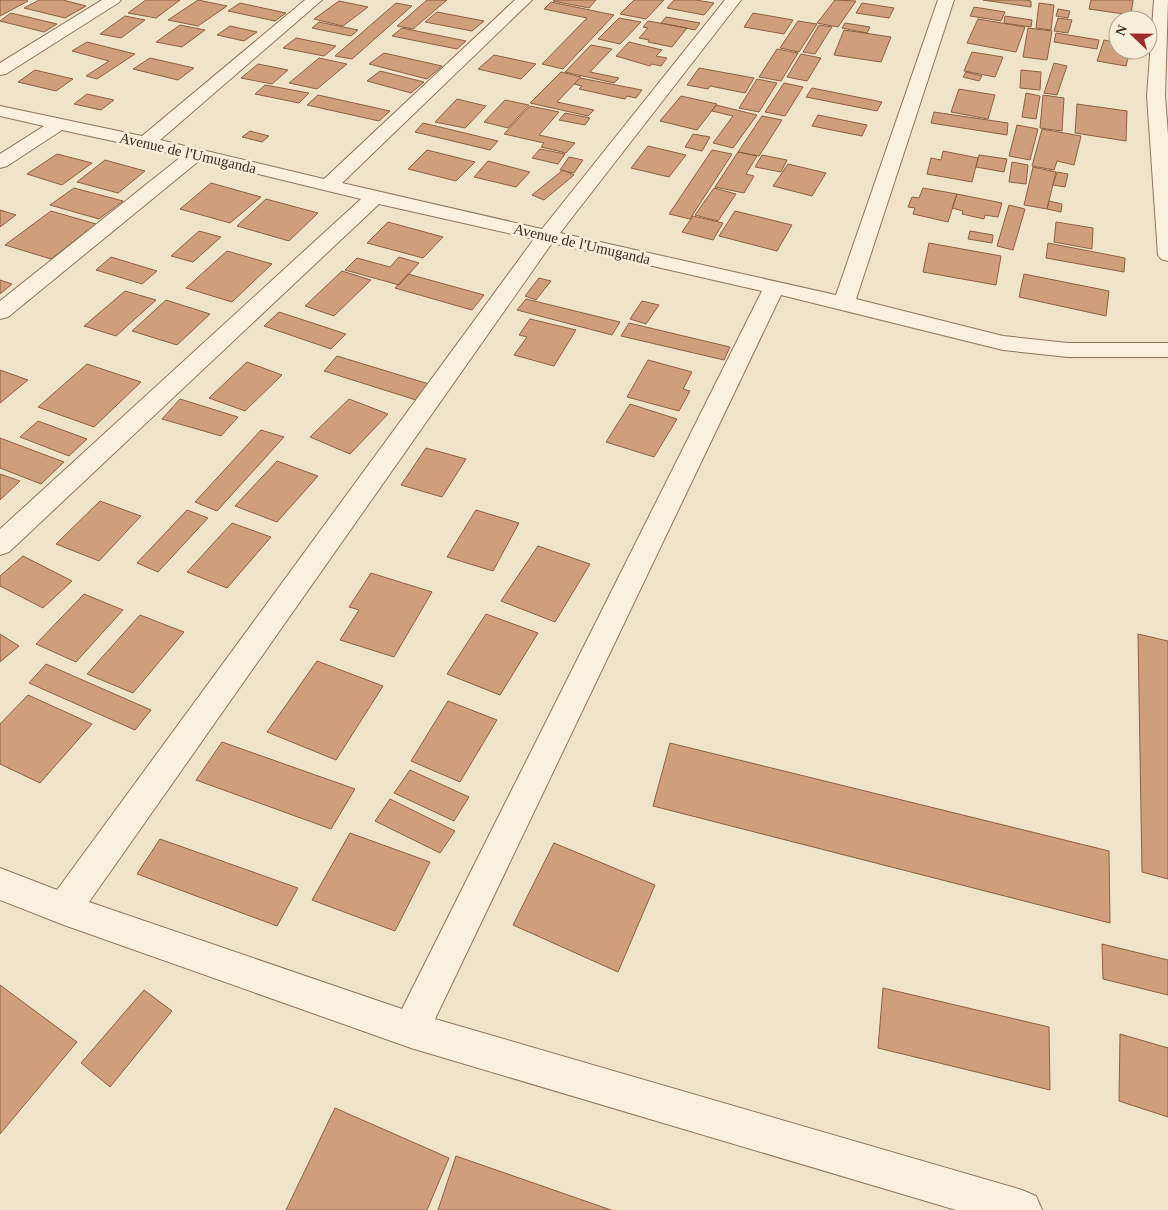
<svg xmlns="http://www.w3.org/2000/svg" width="1168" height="1210" font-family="Georgia,serif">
	<rect width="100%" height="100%" fill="#f0e4c8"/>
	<path fill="#cf9f7d" stroke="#8d5f41" d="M0,0H26L28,1L0,16Z
		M39,0H63L86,6L65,18L24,8Z
		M146,0H180L156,18L128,13Z
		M198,0L227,6L198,26L168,20Z
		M427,0H447L413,29L397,26Z
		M555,0H596L589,8L553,1Z
		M634,0H664L646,19L620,14Z
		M674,0H696L714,3L704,15L667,8Z
		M835,0L856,1L838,27L817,23Z
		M983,0H1026L1031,1V7Z
		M1091,0H1133L1131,15L1089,9Z
		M339,1L368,7L343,26L314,19Z
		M551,2L614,15L563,69L542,64L587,18L544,9Z
		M240,3L286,13L275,21L228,11Z
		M396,3L412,6L352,59L335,56Z
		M862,3L894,8L889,18L856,13Z
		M1039,3L1054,5L1051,30L1036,28Z
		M974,7L1005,12L1001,21L970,16Z
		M1058,9L1070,11L1068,18L1056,16Z
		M437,12L484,21L472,31L425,22Z
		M11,13L57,24L44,32L0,21Z
		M753,13L793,20L784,34L744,27Z
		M125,16L145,20L121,38L100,34Z
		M1005,16L1032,20L1031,27L1004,23Z
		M666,17L700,23L695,30L661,23Z
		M619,18L641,22L620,44L598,39Z
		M1058,18L1072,20L1068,33L1054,31Z
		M978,19L1025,27L1016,52L967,43Z
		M648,21L687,28L672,47L648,42L649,40L639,38L648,28L643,27Z
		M798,21L817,24L799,52L780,48Z
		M319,22L358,30L351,36L312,28Z
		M845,23L870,27L867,33L842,28Z
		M180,25L205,30L182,47L156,42Z
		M819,25L832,27L815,54L803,52Z
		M230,26L257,32L244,41L217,35Z
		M402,28L466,41L457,49L392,36Z
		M1028,28L1052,31L1047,60L1023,57Z
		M844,30L891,37L881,62L834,55Z
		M1056,33L1099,40L1097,49L1054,42Z
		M296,38L336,46L324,56L283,48Z
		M1104,40L1118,43V50H1130L1126,66L1097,61Z
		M87,42L135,54L97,79L86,76L109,61L72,51Z
		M629,42L662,50L656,56L667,58L661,66L652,64L650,66L616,56Z
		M591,45L612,49L590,72L619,78L614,83L565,72Z
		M777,49L798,53L781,81L759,77Z
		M972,52L1003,57L995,77L964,71Z
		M384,53L442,66L427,79L369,64Z
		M801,54L821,58L807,81L787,77Z
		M494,55L536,64L521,79L478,69Z
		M150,58L194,68L178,80L133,69Z
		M319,58L347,64L317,89L289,83Z
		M1054,63L1067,66L1057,95L1044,93Z
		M258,64L288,70L272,84L241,78Z
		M699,68L754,78L745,93L710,86L708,89L687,85Z
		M35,70L73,79L56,91L18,82Z
		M1021,70L1041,72L1040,90L1020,88Z
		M380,71L424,82L411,93L367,81Z
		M561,72L581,77L557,102L594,110L588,116L530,103Z
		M966,72L982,76L979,81L963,77Z
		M580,78L642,90L636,98L627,96L625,99L579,89L582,86L574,84Z
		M757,79L777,83L759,112L739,108Z
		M784,83L803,87L785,116L765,112Z
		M265,85L309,93L299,103L255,94Z
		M812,88L882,102L877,111L806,97Z
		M959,89L995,95L988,119L951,112Z
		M1026,93L1040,96L1036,119L1022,117Z
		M87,94L114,100L101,110L74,104Z
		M318,95L390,111L379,121L307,105Z
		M1043,95L1064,98L1062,131L1040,128Z
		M681,96L717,104L697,130L660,121Z
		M457,99L486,106L465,128L435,122Z
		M505,100L529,105L508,128L484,122Z
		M1077,104L1127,111L1126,141L1075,133Z
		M716,105L757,115L733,148L713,143L733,116L712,111Z
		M530,106L559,112L539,135L575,143L566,153L541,147L544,143L504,134Z
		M934,112L1008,123L1007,135L931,123Z
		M565,113L590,118L585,125L559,120Z
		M818,115L867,125L862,136L812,126Z
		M762,116L782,120L759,156L738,152Z
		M423,123L498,141L490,150L415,132Z
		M1017,125L1038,129L1030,160L1009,156Z
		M1042,129L1081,136L1074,165L1057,161L1054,170L1032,166Z
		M250,131L269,136L262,142L242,137Z
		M693,134L710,137L702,151L685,147Z
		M648,146L686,155L669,177L631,168Z
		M540,149L565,154L558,164L532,158Z
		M427,150L475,162L456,181L408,169Z
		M712,150L732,154L690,219L669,214Z
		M943,151L978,158L972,182L927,174L931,158L941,160Z
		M738,152L757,156L746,174L754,176L744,193L715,187Z
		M57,154L92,163L62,185L27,174Z
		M762,155L787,160L781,172L755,167Z
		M979,155L1007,159L1004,172L976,167Z
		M569,157L583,160L574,173L560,170Z
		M105,160L145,171L118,193L77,182Z
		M488,161L530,172L516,187L474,177Z
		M1012,162L1028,165L1026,184L1009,182Z
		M788,164L826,173L812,196L773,186Z
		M1033,167L1056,172L1047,209L1024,205Z
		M563,170L574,175L544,200L532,195Z
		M1057,172L1068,174L1065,187L1053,185Z
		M211,183L261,197L230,223L180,209Z
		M74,188L123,201L99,219L50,205Z
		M714,188L736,194L718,221L695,215Z
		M923,188L957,194L948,222L913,214L915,208L908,207L912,197L919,198Z
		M957,194L1002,203L998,217L985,215L984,219L962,214L963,211L952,208Z
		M266,199L318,213L289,241L237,226Z
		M1049,201L1062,204L1061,212L1047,209Z
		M1009,205L1025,209L1013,250L997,246Z
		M0,210L16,215L0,227Z
		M51,211L96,224L51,259L5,245Z
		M735,211L792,225L777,251L719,236Z
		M693,216L723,223L713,240L682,232Z
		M388,222L443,237L423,258L367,243Z
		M1056,222L1093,228L1092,249L1054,242Z
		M199,231L221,237L193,262L171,256Z
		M970,231L993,235L992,243L968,239Z
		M929,243L1001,256L996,285L923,272Z
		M1048,243L1125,258L1124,272L1046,258Z
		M227,251L272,264L232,302L186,288Z
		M111,257L157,271L142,284L96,270Z
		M399,257L419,263L399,285L345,270L357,258L390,267Z
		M342,271L371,280L334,316L305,306Z
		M408,274L484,295L472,310L395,288Z
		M1024,274L1109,291L1106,316L1019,297Z
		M539,278L551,281L536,300L525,296Z
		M0,280L12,284L0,294Z
		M125,291L156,300L116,336L84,326Z
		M526,299L620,322L612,335L517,310Z
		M166,300L210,314L177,345L132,331Z
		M642,301L659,305L646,324L630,319Z
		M279,312L346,334L331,349L264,326Z
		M530,319L576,330L554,366L514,355L527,337L519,335Z
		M629,323L730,347L724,360L621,336Z
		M337,356L429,384L416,400L324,371Z
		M648,360L692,372L683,389L690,391L679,411L627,397Z
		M247,362L282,375L245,411L209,398Z
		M87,364L141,382L94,427L38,407Z
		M0,370L28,380L0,403Z
		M180,399L238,417L221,436L162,419Z
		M349,399L388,414L350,454L310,437Z
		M630,404L677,419L654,457L606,442Z
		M38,421L87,439L69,456L20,437Z
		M261,430L284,437L217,511L195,502Z
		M0,438L64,462L41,484L0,468Z
		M426,448L466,459L442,497L401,485Z
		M277,461L318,476L277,522L235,506Z
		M0,474L20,481L0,500Z
		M100,501L141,516L99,561L56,544Z
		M187,510L208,518L158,572L137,563Z
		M476,510L519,523L493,571L447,557Z
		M232,523L271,537L227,588L187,572Z
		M538,546L590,564L555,622L501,601Z
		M23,556L72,581L43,608L0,586V576Z
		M371,573L432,592L394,657L340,640L359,610L349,607Z
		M84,594L123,610L76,662L36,644Z
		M486,614L538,633L500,695L447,674Z
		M140,615L184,632L133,693L87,674Z
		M0,634L19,646L0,662Z
		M1138,634L1168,641V879L1142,872Z
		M317,661L383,686L336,760L267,732Z
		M46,664L151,710L135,730L29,683Z
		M28,695L92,724L40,783L0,764V724Z
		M448,701L497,720L460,782L411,761Z
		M222,742L355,789L331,829L196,780Z
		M670,743L1109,851L1110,923L653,806Z
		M410,770L469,797L454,821L394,793Z
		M390,799L455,831L440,853L375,821Z
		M350,833L430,862L395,931L312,900Z
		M160,839L298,888L277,926L137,874Z
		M554,843L655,885L618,972L513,925Z
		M1102,944L1168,960V995L1103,979Z
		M0,985L77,1042L0,1134Z
		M883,988L1049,1027L1050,1090L878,1048Z
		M144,990L172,1011L110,1087L81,1063Z
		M1120,1034L1168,1048V1117L1119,1101Z
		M335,1108L449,1158L427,1210H286Z
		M456,1156L611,1210H438Z"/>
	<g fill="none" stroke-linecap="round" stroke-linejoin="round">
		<defs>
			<path id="minor" d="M102,0H121L118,3L6,74L0,75V63Z
				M305,0H322L160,140L324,179L515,0H532L342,183L542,229L725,0H741L560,233L836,295L938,0H954L856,299L1003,336L1068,343H1168V357H1068L1003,350L781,295L435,1019L1022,1190L1036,1196L1042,1210H956L411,1048L64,925L0,900V868L57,890L534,239L379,204L9,552L0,555V529L361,199L200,160L8,317L0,319V301L182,156L62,130L7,166L0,168V154L44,126L0,116V106L142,136ZM552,243L762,291L402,1009L89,902Z
				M1154,0H1168L1165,96L1168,135V261L1161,259L1158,255L1147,96Z"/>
		</defs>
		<use href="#minor" stroke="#8d765c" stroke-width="2"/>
		<use href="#minor" fill="#faf1dc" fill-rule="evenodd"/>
	</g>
	<g text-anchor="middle" stroke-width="5" stroke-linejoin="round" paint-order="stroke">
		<g font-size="15" fill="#3d2e20" stroke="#f7eed8">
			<text transform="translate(188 153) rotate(13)" y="5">Avenue de l'Umuganda</text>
			<text transform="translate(582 244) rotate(13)" y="5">Avenue de l'Umuganda</text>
		</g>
	</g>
	<g transform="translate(1133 35) rotate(292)"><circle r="24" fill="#f7eed8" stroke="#ada18e"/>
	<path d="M0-4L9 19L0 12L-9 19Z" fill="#9e2a2b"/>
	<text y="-8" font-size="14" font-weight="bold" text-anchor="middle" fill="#3d2e20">N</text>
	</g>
</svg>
